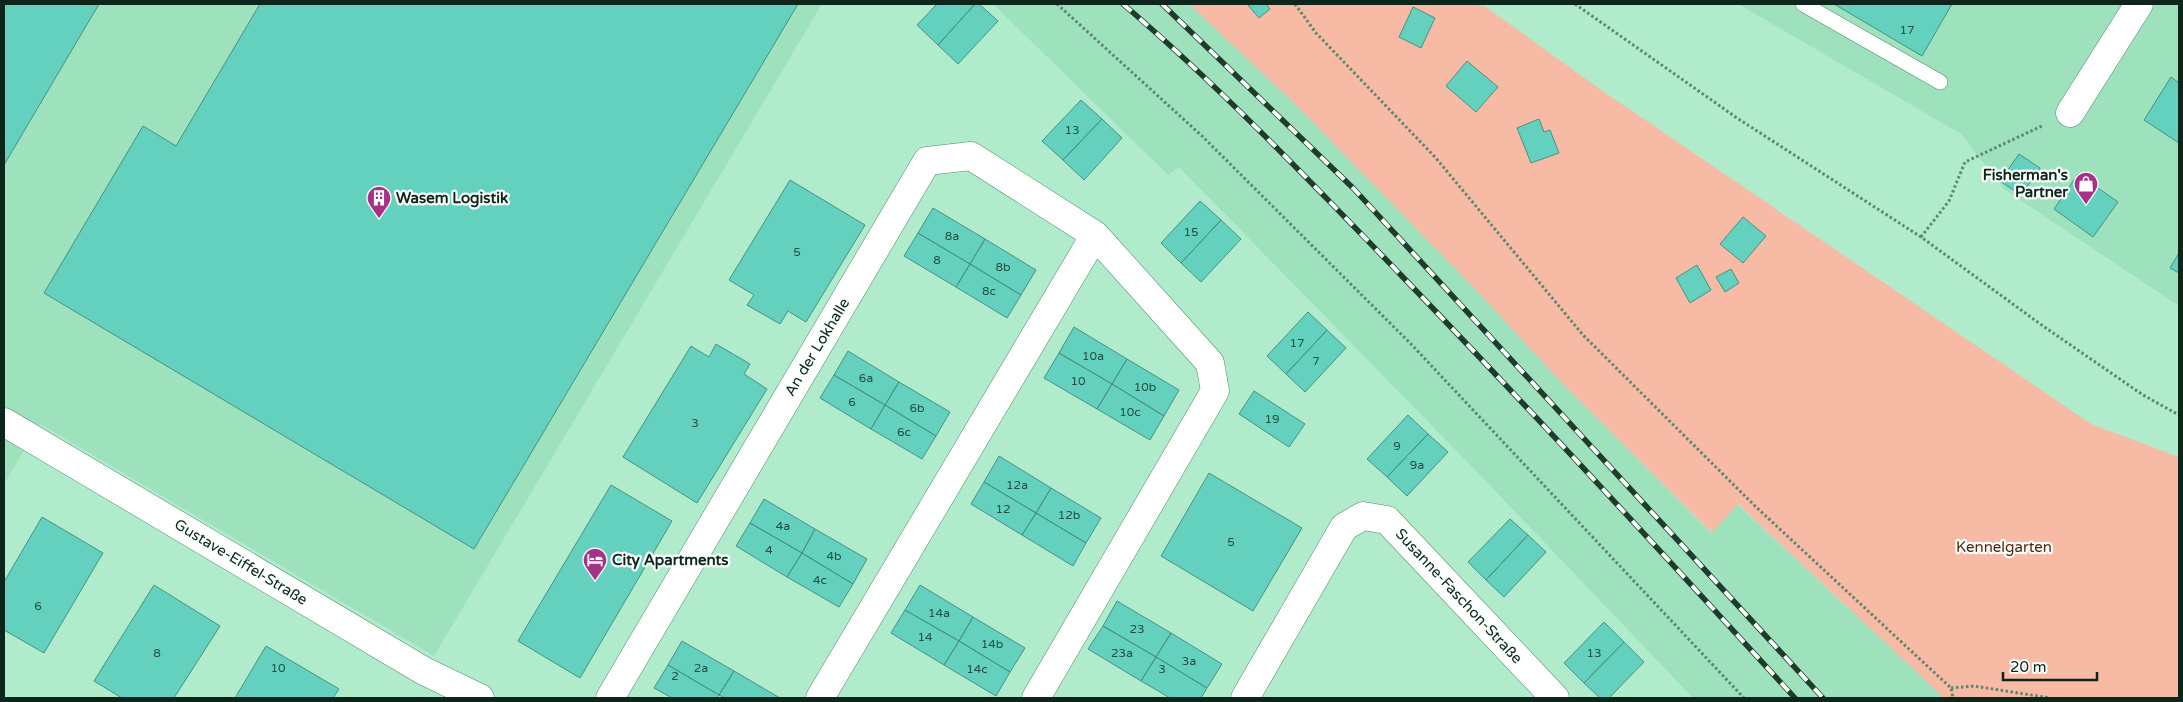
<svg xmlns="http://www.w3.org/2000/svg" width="2183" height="702" font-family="'Varela Round',sans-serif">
	<rect width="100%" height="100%" fill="#b0eccb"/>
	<path fill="#9de2bd" d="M4,4H822L434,656L40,424L4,484Z
		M993,4H1189L1290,99L1478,292L1560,381L1711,533L1737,504L1941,695V698H1693L1482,477L1179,167L1168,175Z
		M1738,4H2179V306L2004,189L1961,134Z"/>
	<path fill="#f7baa5" d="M1189,4H1482L1597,87L2091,424L2179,457V698H1941V695L1738,504L1712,533L1560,381L1478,292L1290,99Z"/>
	<path fill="#63d1be" stroke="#489184" d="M4,4H99L4,165Z
		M260,4H798L474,549L44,293L143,126L176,146Z
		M937,4H975L938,45L917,25Z
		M975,4H979L998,21L958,64L938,45Z
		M1247,4H1266L1270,9L1259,18Z
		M1834,4H1952L1922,56Z
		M1413,7L1435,18L1421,48L1399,37Z
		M1467,61L1498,87L1476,112L1446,86Z
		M2171,77L2179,83V143L2144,120Z
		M1081,100L1102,119L1063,160L1042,141Z
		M1102,119L1122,138L1084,180L1063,160Z
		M1539,119L1544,132L1550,130L1559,153L1531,163L1517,128Z
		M2019,154L2040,168L2021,195L2000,181Z
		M2078,174L2118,202L2093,237L2054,209Z
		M790,180L865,225L806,322L788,311L780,324L747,305L754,295L729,280Z
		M1200,201L1221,220L1181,263L1161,243Z
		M933,208L985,239L970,264L918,233Z
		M1743,217L1766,236L1743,263L1720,244Z
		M1221,220L1241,239L1201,282L1181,263Z
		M918,233L970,264L956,287L904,256Z
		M985,239L1036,270L1021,295L970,264Z
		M2179,253V273L2170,268Z
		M970,264L1021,295L1007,318L956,287Z
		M1697,265L1711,290L1690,303L1676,278Z
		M1731,269L1739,283L1725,292L1716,277Z
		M1308,312L1327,330L1286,374L1267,356Z
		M1074,327L1127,359L1112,384L1059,353Z
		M1327,330L1346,348L1305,392L1286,374Z
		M716,344L750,364L744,374L767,389L697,503L623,457L691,346L709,357Z
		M848,351L899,382L885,405L834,375Z
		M1059,353L1112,384L1097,409L1044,378Z
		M1127,359L1179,390L1164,416L1112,384Z
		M834,375L885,405L871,429L820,398Z
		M899,382L950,412L936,436L885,405Z
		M1112,384L1164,416L1150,440L1097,409Z
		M1254,391L1305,424L1289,447L1239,414Z
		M885,405L936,436L922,459L871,429Z
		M1408,415L1428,434L1387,477L1367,459Z
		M1428,434L1448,452L1407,496L1387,477Z
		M999,456L1051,488L1036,513L984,482Z
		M1209,473L1302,528L1253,611L1161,556Z
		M984,482L1036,513L1022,535L971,504Z
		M611,485L672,521L580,678L518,641Z
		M1051,488L1101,518L1086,543L1036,513Z
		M764,499L815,529L802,553L750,523Z
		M1036,513L1086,543L1073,566L1022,535Z
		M42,517L103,553L44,653L4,630V582Z
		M1510,519L1528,535L1486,580L1468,562Z
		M750,523L802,553L787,577L736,546Z
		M815,529L867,559L853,584L802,553Z
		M1528,535L1546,552L1504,597L1486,580Z
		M802,553L853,584L839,607L787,577Z
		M154,585L220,626L174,698H122L94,681Z
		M920,585L973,617L959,641L905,610Z
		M1117,601L1171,633L1156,657L1103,626Z
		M905,610L959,641L944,665L891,633Z
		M973,617L1025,648L1010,672L959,641Z
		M1604,622L1624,642L1584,683L1564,663Z
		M1103,626L1156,657L1141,681L1088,649Z
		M1171,633L1222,664L1207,688L1156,657Z
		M682,641L734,671L719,695L668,665Z
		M959,641L1010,672L996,696L944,665Z
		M1624,642L1644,662L1609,698H1600L1584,683Z
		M266,646L339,689L333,698H235Z
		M1156,657L1207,688L1201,698H1170L1141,681Z
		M668,665L719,695L717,698H672L654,688Z
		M734,671L780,698H725L719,695Z"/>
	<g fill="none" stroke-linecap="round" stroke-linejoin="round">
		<defs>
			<path id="lane" d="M1803,4L1940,82"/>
			<path id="street" d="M2070,113L2139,4
				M4,422L424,671L480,698
				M610,698L927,161L971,156L1095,235L1210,363L1215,391L1036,698
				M820,698L1095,235
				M1245,698L1344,527L1363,516L1387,520L1555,698"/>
		</defs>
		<use href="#lane" stroke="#528b6d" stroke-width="16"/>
		<use href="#street" stroke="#528b6d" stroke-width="29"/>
		<path stroke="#5c8670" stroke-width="3" stroke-dasharray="2.5 2.5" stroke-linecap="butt" d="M1057,4L1202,136L1411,344L1744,698
			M1295,4L1316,33L1435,157L1583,335L1755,506L1951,688L1953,698
			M1575,4L1737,118L1921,237L2043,326L2143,395L2179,415
			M1921,237L1949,201L1965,162L2044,125
			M1951,688L1974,686L2050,698"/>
		<use href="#lane" stroke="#fff" stroke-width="15"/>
		<use href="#street" stroke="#fff" stroke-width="28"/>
		<defs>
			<path id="rail" d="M1123,4C1220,87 1309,180 1398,272C1533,412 1664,555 1795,698
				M1162,4L1353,188L1823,698"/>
		</defs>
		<use href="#rail" stroke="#1f3b2d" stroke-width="5.5"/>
		<use href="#rail" stroke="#f9fefb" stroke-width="4" stroke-dasharray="11" stroke-linecap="butt"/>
	</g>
	<defs>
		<symbol id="shop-pin" viewBox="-11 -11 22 30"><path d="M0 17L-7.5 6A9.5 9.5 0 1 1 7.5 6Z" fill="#a73088" stroke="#f9fefb"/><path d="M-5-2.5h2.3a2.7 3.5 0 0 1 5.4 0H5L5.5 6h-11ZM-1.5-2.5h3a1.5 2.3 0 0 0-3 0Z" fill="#fff"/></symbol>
		<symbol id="building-pin" viewBox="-11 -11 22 30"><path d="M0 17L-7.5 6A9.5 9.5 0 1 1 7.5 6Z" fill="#a73088" stroke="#f9fefb"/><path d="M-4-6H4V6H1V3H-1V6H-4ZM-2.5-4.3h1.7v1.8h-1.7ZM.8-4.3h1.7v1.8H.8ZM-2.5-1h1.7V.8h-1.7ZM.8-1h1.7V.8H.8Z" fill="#fff"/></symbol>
		<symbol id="hotel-pin" viewBox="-11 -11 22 30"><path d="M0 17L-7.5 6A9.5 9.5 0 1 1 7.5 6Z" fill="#a73088" stroke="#f9fefb"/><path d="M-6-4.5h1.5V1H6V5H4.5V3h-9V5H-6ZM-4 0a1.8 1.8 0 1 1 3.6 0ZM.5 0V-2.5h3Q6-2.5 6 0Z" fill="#fff"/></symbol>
	</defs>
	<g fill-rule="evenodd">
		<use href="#shop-pin" x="2072" y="170" width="28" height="38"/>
		<use href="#building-pin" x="365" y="184" width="28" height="38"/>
		<use href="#hotel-pin" x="581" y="546" width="28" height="38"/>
	</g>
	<g text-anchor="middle" stroke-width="4.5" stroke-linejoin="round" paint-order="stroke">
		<g font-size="12" fill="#225043">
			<text x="1907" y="34">17</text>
			<text x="1072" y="134">13</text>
			<text x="1191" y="236">15</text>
			<text x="952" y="240">8a</text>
			<text x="797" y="256">5</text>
			<text x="937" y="264">8</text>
			<text x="1003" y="271">8b</text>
			<text x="989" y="295">8c</text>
			<text x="1297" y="347">17</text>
			<text x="1093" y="360">10a</text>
			<text x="1316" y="365">7</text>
			<text x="866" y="382">6a</text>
			<text x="1078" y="385">10</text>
			<text x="1145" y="391">10b</text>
			<text x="852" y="406">6</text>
			<text x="917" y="412">6b</text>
			<text x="1130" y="416">10c</text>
			<text x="1272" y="423">19</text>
			<text x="695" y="427">3</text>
			<text x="904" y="436">6c</text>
			<text x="1397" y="450">9</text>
			<text x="1417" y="469">9a</text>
			<text x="1017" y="489">12a</text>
			<text x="1003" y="513">12</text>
			<text x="1069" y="519">12b</text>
			<text x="783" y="530">4a</text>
			<text x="1231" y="546">5</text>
			<text x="769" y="554">4</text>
			<text x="834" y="560">4b</text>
			<text x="820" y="584">4c</text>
			<text x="38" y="610">6</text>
			<text x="939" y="617">14a</text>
			<text x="1137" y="633">23</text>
			<text x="925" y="641">14</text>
			<text x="992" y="648">14b</text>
			<text x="157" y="657">8</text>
			<text x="1122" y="657">23a</text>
			<text x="1594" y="657">13</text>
			<text x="1189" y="665">3a</text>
			<text x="278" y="672">10</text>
			<text x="701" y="672">2a</text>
			<text x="977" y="673">14c</text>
			<text x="1162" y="673">3</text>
			<text x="675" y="680">2</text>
		</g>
		<g font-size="15" font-weight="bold" fill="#0d251a" stroke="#f9fefb" text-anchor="start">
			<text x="2068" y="180" text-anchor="end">Fisherman's<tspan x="2068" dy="17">Partner</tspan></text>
			<text x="396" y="203">Wasem Logistik</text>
			<text x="612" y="565">City Apartments</text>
		</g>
		<g font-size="15" fill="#0d251a" stroke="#f9fefb">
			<text transform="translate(817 347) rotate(-59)" y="5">An der Lokhalle</text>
			<text transform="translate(241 562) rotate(31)" y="5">Gustave-Eiffel-Straße</text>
			<text transform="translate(1459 596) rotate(47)" y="5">Susanne-Faschon-Straße</text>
		</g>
		<g font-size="15" fill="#572410" stroke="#f9fefb">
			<text x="2004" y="552">Kennelgarten</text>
		</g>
	</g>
	<rect width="2183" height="702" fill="none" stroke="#0d251a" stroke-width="10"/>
	<path d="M2003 672v8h94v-8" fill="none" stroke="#0d251a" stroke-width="2.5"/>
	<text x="2010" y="672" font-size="15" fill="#0d251a" stroke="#f9fefb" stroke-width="4" paint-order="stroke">20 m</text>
</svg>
